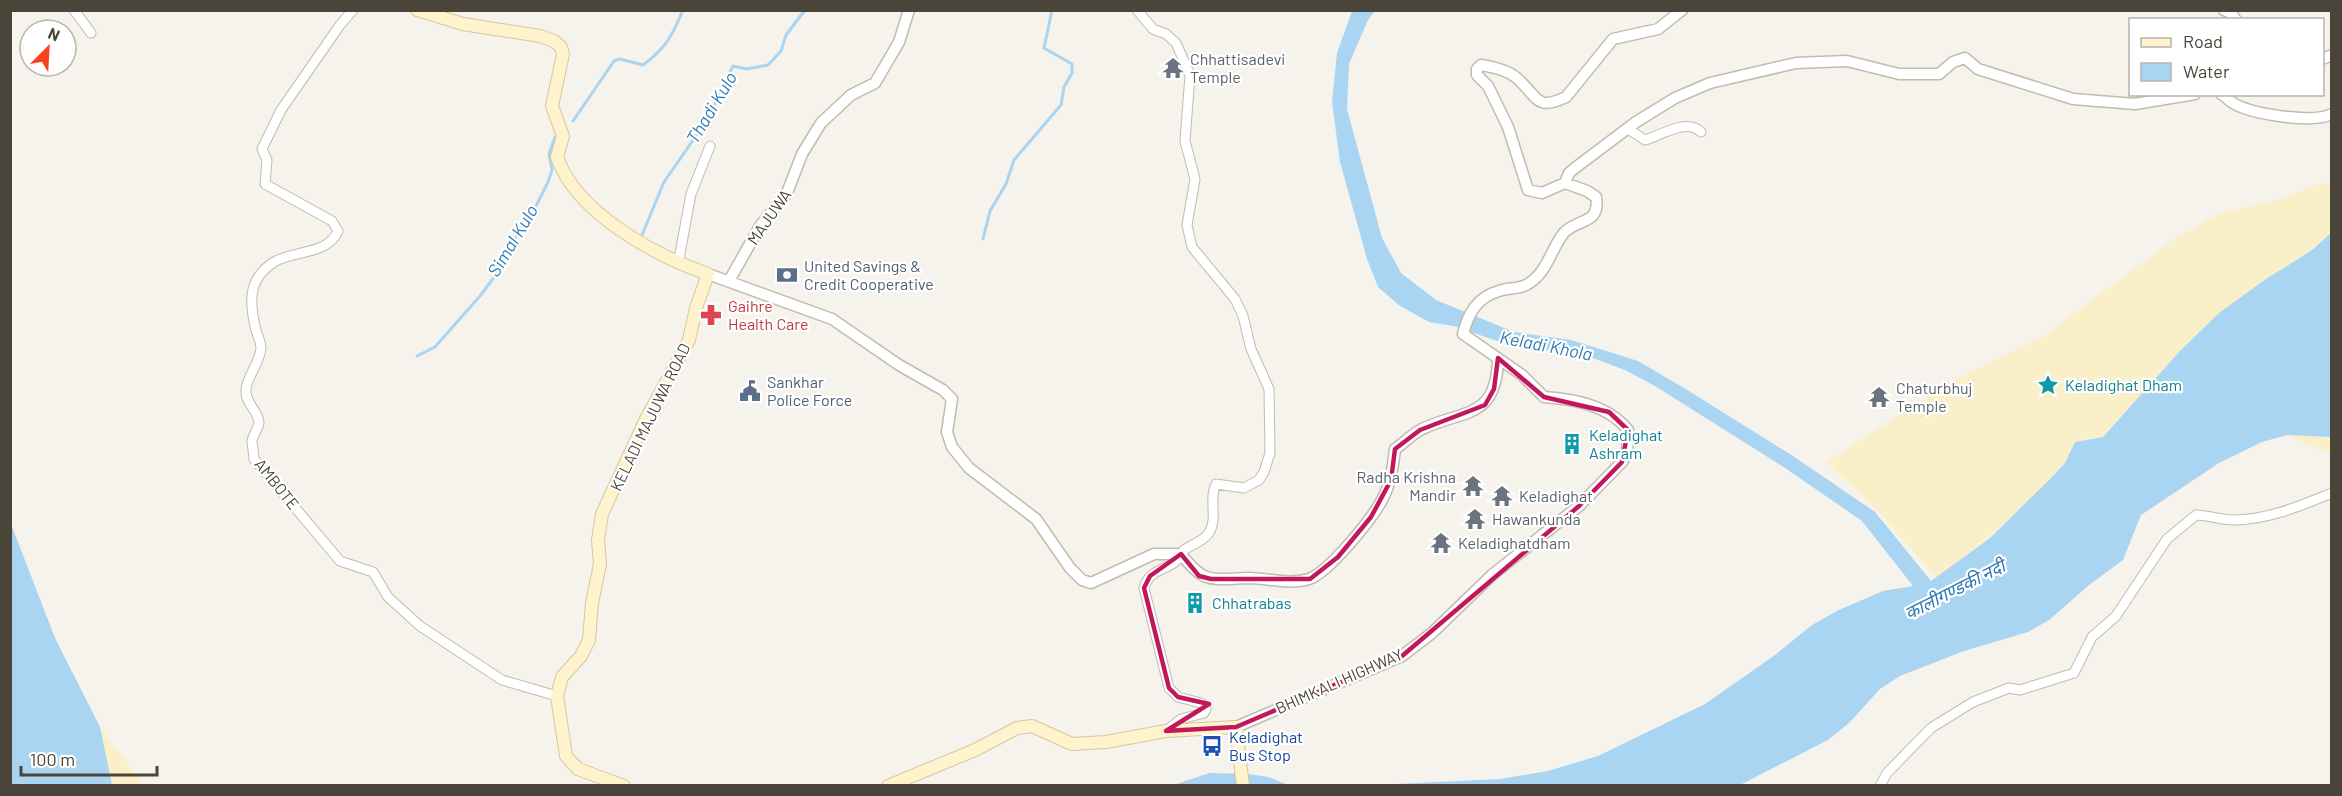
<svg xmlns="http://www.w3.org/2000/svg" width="2342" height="796" font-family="Barlow,'Noto Sans Devanagari',sans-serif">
	<rect width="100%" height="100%" fill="#f6f3ec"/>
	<path fill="#f9efc9" d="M2331,183V233L2329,236L2219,313L2180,351L2103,437L2083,438C2072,450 2066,463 2055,475C2019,513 1978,545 1937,578L1876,509L1826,462L1958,378L2042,337L2176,238L2218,214L2281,199L2314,185Z
		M2287,435L2331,437V454Z
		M100,728L144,785H112Z"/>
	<path fill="#a9d4f2" d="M1352,11H1375L1368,20L1349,64L1347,109L1382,238L1401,273L1436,300L1514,332L1571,340L1638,361L1684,388L1793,456L1875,512L1931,581L1990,538L2054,475L2065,463L2075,442L2103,437L2180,351L2219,313L2266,279L2312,250L2331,233V437L2287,435L2262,442L2219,463L2141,515L2123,560L2089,585L2049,620L2028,632L1964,651L1900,676L1880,689L1849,723L1828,740L1740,785H1374L1500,779L1548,771L1598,756L1705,704L1775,655L1812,625L1839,610L1883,591L1913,586L1862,521L1785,468L1655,386L1625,370L1593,358L1500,342L1454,326L1429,322L1400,306L1378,287L1367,259L1340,162L1332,102L1337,53Z
		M11,524L55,638L100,727L112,785H11Z
		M1209,773L1249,774L1268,777L1289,785L1171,786Z"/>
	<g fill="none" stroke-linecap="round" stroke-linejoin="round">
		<path stroke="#a9d4f2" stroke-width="3" d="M573,121L614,61L620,59L643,65C666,48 672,36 683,10
			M642,235L664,182L707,120L733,66L747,69L768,65L781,51L786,35L805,10
			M983,239L990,211L1006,184L1014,160L1061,105L1064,87L1072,73V64L1044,48L1052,10
			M417,356L435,347L480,296L501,268L514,240L533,212L548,182L552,170L549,154L555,137"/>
		<defs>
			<path id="minor" d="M74,10L91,33
				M353,10L340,25L281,110L262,149L267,160L265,184L332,221L338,231C328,255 294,250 274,262C249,278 249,299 255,326C256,333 261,341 261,348C260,363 246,378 246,390C245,404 259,411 259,423C258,429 253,435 252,441C252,446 254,453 254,459L340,561L373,572L388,597L420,626L502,680L557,696
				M1137,10L1153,29L1166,34L1176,43L1190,75L1185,141L1195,179L1187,225L1192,247L1235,299L1243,316L1251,349L1269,389L1270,453L1264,472L1259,480L1244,488L1216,484C1208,499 1219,520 1208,534C1202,542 1191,545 1184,550C1181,554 1179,559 1175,562C1163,571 1149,570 1144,588L1169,688L1178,697L1201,703L1206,709L1204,713L1181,719L1166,731
				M1628,129L1645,140C1662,135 1686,118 1701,132
				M678,264L691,194L710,146
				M1880,786L1887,773L1931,728L1973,702L2009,688L2020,690L2074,673L2092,637L2116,616L2167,539L2196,515C2208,515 2220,520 2233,520C2268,520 2300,506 2332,493"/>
			<path id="tertiary" d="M2224,10L2231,13L2236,20
				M2322,59L2332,55
				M2221,94C2227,97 2228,100 2233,103C2251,114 2312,124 2332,114
				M1565,183L1569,173L1575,168L1636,122L1675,98L1710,83L1796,63L1847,61L1899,74H1939L1953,62L1965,58L1978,69L2073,99L2135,104L2195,94
				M708,274L832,319L899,365L943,390L952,399L947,432L952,447L969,468L1036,519L1070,568L1082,580L1091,583L1154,554H1181C1205,585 1211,579 1249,578C1268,578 1290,585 1309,579C1329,572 1373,518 1383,498C1391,483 1393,466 1395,449C1404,443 1412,434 1422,429C1465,409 1497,419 1498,358
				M729,281L760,226L787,193L802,154L821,123L851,95L875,83L899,42L909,10
				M1236,727L1402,656L1432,633L1492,575L1579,506L1622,462L1627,453L1628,430C1608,405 1574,399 1544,397L1522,375L1463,334C1468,314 1477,297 1499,291C1507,288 1518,289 1526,285C1547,274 1550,251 1563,234C1575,218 1601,226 1596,197L1587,191L1565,183L1542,193L1528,190L1508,127L1488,86L1477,75V69L1481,65C1494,67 1511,71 1520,81C1538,98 1537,111 1566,97L1613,39L1658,29L1682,10"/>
			<path id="secondary" d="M417,10L463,24L540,36L554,41L561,47L563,54L552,106L563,136L557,157C576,213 656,256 708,274L696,308L689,340L646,419L602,514L598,540L600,564L592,603L589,640L581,656L562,677L557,696L566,756L578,769L624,786
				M888,786L975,750L1017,728L1032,726L1072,744L1106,742L1166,731L1236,727L1243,786"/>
		</defs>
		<use href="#minor" stroke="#c2bbae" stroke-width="11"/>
		<use href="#tertiary" stroke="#c2bbae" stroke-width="13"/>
		<use href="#secondary" stroke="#d6c79b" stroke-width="14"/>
		<use href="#minor" stroke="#fff" stroke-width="9"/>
		<use href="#tertiary" stroke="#fff" stroke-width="10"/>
		<use href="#secondary" stroke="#fff3cd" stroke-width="12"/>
	</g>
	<path fill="none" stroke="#c2185b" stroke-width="4.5" stroke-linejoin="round" d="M1498,358L1544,397L1609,412L1628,430L1622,462L1579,506L1402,656L1236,727L1166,731L1209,704L1178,697L1169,688L1144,588L1150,576L1181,554L1199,576L1211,579H1310L1338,557L1371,517L1391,480L1395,449L1420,430L1485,405L1494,389Z"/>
	<defs>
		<symbol id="temple-bare" viewBox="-9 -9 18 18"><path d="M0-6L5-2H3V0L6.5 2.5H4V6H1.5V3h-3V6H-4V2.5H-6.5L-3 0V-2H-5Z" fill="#6b7280" stroke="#fff" stroke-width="2.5" paint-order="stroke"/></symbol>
		<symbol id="bank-bare" viewBox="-9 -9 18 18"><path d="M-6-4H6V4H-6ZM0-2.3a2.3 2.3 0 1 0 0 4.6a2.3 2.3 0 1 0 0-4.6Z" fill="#5c6f8a" stroke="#fff" stroke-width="2.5" paint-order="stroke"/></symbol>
		<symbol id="pharmacy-bare" viewBox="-9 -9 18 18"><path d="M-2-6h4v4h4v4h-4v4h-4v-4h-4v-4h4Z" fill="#e0444e" stroke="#fff" stroke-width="2.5" paint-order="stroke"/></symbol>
		<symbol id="sight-bare" viewBox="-9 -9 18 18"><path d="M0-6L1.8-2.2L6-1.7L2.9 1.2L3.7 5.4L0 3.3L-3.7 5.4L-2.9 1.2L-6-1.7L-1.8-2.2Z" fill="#0f9aa8" stroke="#fff" stroke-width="2.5" paint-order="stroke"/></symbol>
		<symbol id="civic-bare" viewBox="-9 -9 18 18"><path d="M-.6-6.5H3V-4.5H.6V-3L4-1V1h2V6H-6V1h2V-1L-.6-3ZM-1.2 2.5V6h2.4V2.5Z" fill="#5c6f8a" stroke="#fff" stroke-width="2.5" paint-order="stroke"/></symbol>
		<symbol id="building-bare" viewBox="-9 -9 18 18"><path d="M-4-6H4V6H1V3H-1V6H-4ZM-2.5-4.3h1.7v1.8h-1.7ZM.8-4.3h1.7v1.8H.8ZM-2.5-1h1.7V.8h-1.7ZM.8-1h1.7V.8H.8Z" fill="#0f9aa8" stroke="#fff" stroke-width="2.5" paint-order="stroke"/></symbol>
		<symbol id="bus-bare" viewBox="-9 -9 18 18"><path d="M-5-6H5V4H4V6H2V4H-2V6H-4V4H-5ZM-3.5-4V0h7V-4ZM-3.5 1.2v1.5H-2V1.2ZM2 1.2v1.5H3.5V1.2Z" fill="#1a4fb4" stroke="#fff" stroke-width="2.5" paint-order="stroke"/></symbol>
	</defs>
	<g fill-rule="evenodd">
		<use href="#temple-bare" x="1158" y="53" width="30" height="30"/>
		<use href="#bank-bare" x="772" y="260" width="30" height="30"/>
		<use href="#pharmacy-bare" x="696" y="300" width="30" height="30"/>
		<use href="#sight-bare" x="2033" y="370" width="30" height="30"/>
		<use href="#civic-bare" x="735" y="376" width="30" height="30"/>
		<use href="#temple-bare" x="1864" y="382" width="30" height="30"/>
		<use href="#building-bare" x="1557" y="429" width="30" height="30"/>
		<use href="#temple-bare" x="1458" y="471" width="30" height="30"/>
		<use href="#temple-bare" x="1487" y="481" width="30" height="30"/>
		<use href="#temple-bare" x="1460" y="504" width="30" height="30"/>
		<use href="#temple-bare" x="1426" y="528" width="30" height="30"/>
		<use href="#building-bare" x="1180" y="588" width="30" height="30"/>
		<use href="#bus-bare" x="1197" y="731" width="30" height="30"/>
	</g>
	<g text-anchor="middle" stroke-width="4.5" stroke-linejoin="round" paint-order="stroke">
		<g font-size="16" fill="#5b616d" stroke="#fff" text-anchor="start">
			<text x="1190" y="65">Chhattisadevi<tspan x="1190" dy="18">Temple</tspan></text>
			<text x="1896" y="394">Chaturbhuj<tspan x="1896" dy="18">Temple</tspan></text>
			<text x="1456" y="483" text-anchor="end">Radha Krishna<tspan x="1456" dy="18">Mandir</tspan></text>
			<text x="1519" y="502">Keladighat</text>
			<text x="1492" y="525">Hawankunda</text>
			<text x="1458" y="549">Keladighatdham</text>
		</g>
		<g font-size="16" fill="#4b4439" stroke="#fff">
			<text transform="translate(769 217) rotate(-55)" y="6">MAJUWA</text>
			<text transform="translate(650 417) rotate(-64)" y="6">KELADI MAJUWA ROAD</text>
			<text transform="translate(277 484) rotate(51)" y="6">AMBOTE</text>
			<text transform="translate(1339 681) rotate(-24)" y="6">BHIMKALI HIGHWAY</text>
		</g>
		<g font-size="16" fill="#4e5e75" stroke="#fff" text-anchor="start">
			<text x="804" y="272">United Savings &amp;<tspan x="804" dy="18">Credit Cooperative</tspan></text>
			<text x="767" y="388">Sankhar<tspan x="767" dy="18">Police Force</tspan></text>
		</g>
		<g font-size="16" fill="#be3a42" stroke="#fff" text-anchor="start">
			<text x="728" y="312">Gaihre<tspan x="728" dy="18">Health Care</tspan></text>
		</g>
		<g font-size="16" fill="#0d838f" stroke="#fff" text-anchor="start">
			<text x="2065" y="391">Keladighat Dham</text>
			<text x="1589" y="441">Keladighat<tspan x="1589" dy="18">Ashram</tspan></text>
			<text x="1212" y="609">Chhatrabas</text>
		</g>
		<g font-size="16" fill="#164399" stroke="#fff" text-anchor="start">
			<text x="1229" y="743">Keladighat<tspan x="1229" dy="18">Bus Stop</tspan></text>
		</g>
		<g font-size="18" font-style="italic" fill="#2e7ab2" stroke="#fff">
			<text transform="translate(712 108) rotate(-59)" y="6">Thadi Kulo</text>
			<text transform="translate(513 241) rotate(-59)" y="6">Simal Kulo</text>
			<text transform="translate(1546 346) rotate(11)" y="6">Keladi Khola</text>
			<text transform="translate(1955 590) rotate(-27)" y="6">कालीगण्डकी नदी</text>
		</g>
	</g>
	<rect width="2342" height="796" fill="none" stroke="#4b4439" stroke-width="24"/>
	<rect x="2129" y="18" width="195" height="78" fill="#ffffff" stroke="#b7b4b0" stroke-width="1.5"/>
	<rect x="2141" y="38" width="30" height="9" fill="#fff3cd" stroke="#b7b4b0" stroke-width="1.5"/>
	<text x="2183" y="48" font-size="18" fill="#4b4439">Road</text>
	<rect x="2141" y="63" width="30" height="18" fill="#a9d4f2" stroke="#b7b4b0" stroke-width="1.5"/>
	<text x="2183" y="78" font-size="18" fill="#4b4439">Water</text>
	<g transform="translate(48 48) rotate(24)"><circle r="28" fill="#ffffff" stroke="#b7b4b0" stroke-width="1.5"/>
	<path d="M0-4.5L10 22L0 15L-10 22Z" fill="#fc3f1d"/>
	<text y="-9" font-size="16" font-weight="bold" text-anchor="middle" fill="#4b4439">N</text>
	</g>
	<path d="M21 766v9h136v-9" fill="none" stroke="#4b4439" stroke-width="3"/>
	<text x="30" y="766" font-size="18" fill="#4b4439" stroke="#ffffff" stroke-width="4.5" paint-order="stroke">100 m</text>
</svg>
